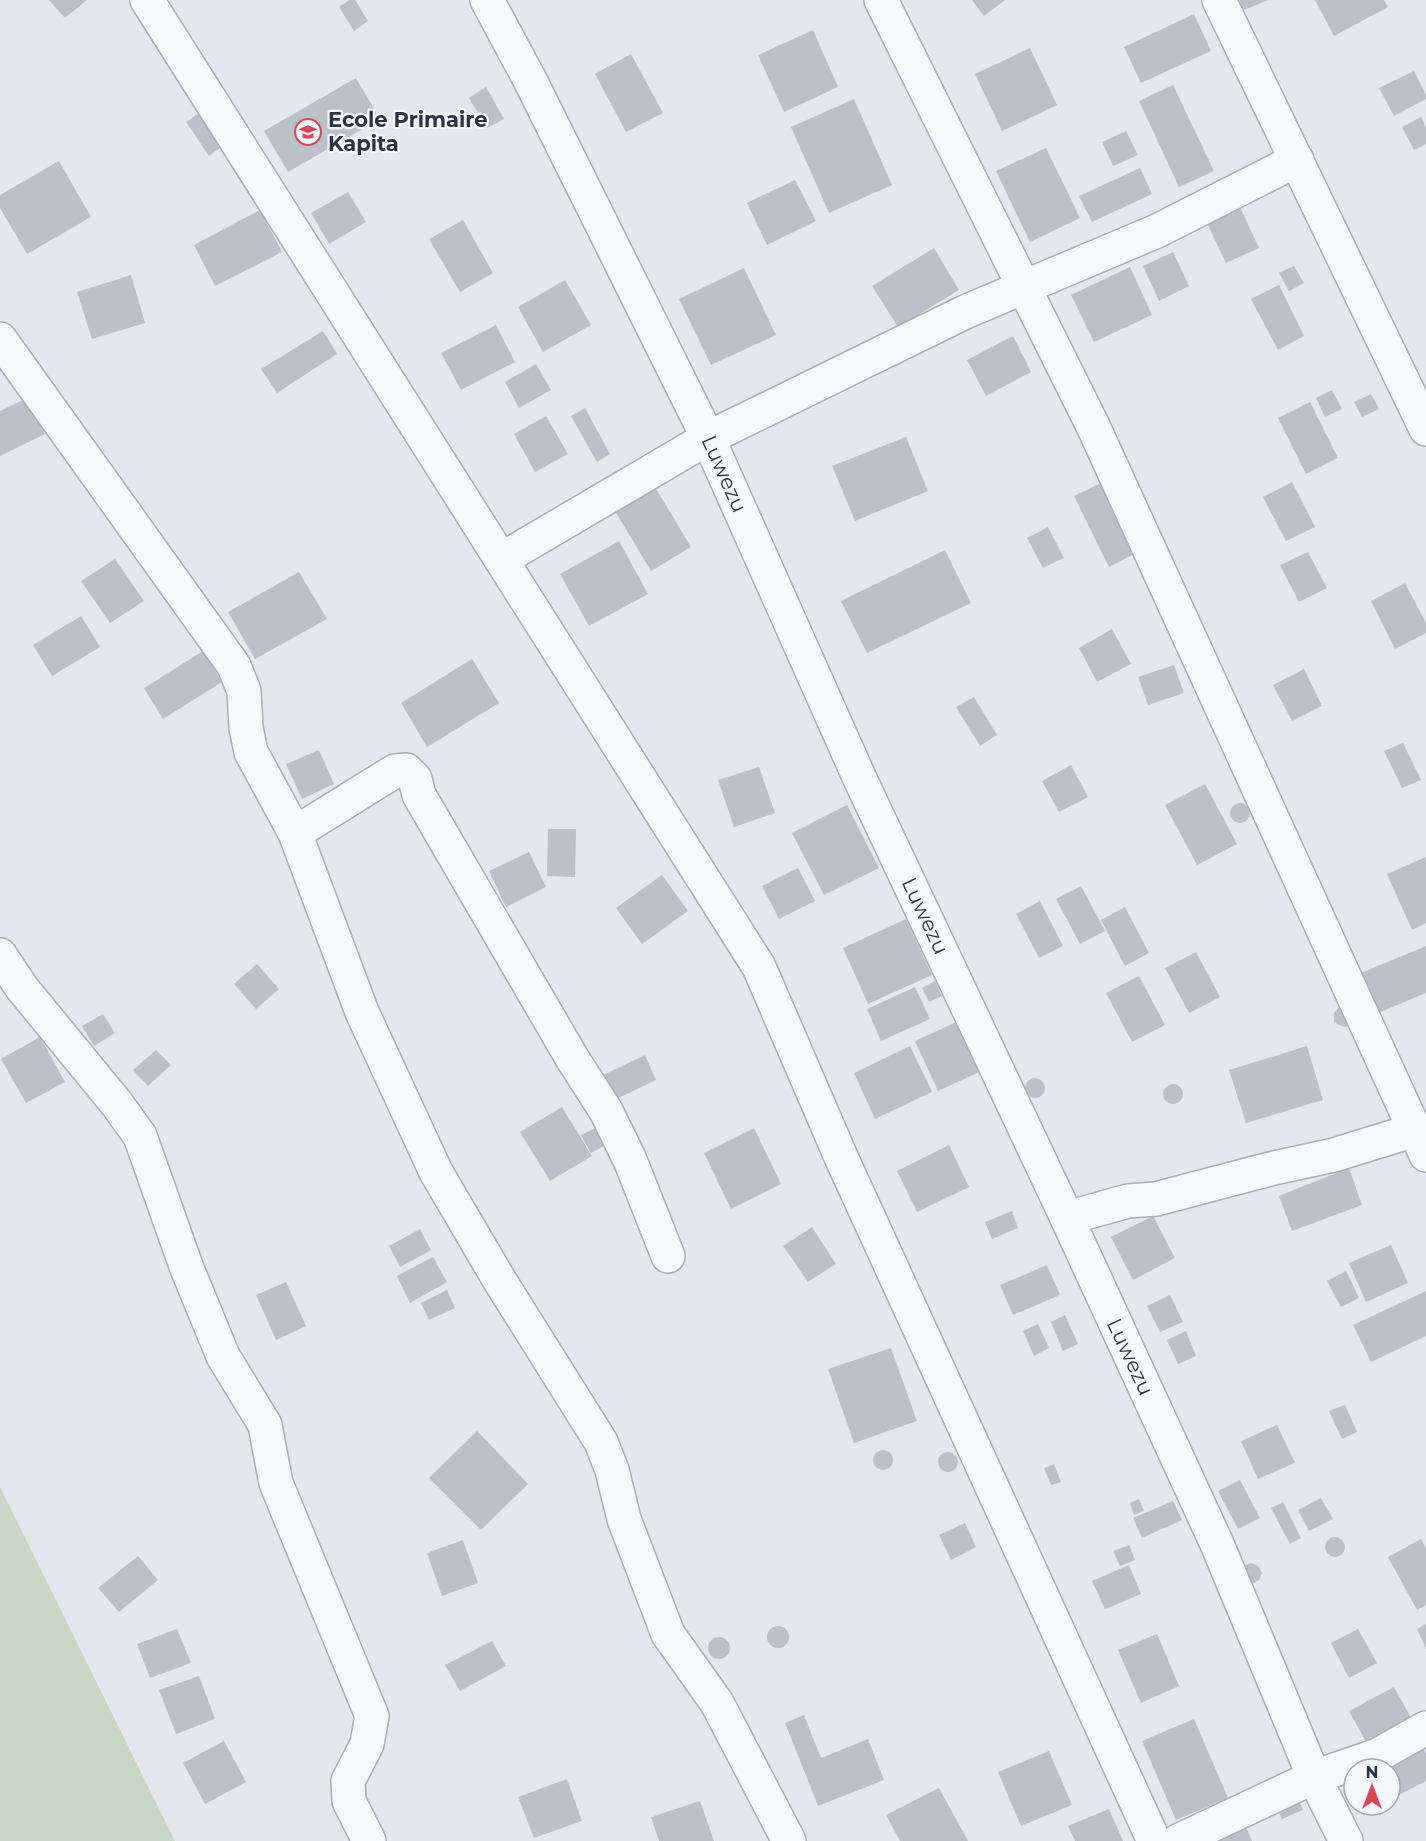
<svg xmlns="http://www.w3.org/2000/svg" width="1426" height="1841" font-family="Montserrat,sans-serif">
	<rect width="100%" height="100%" fill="#e4e7ec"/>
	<path fill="#c9d6c5" d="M0,1487L175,1841H0Z"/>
	<path fill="#bbc0ca" d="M49,0H87L65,18Z
		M349,0H355L368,21L354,31L339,7Z
		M972,0H1005L984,16Z
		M1239,0H1269L1244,10Z
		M1315,0H1384L1388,7L1334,36Z
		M1194,14L1211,51L1141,83L1124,47Z
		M813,30L838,87L784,112L758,55Z
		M1030,48L1057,105L1002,131L975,74Z
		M631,54L663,113L626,132L595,74Z
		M1414,71L1426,95V99L1394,116L1379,88Z
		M356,78L380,119L288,172L264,131Z
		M1173,85L1214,171L1179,187L1139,101Z
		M486,87L504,119L487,128L469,98Z
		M854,99L892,185L829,213L791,127Z
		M202,111L225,144L209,156L186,122Z
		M1421,117L1426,128V144L1414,150L1402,127Z
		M1126,131L1138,155L1113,166L1102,142Z
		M1046,148L1080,218L1030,242L996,171Z
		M59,161L91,217L27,254L0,208V195Z
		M1140,168L1152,194L1092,222L1079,196Z
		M795,180L816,221L767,245L747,203Z
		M348,192L366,222L329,244L311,213Z
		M1239,205L1259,248L1226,263L1206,221Z
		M260,210L282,252L215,286L194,245Z
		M463,220L493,273L460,292L429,239Z
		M934,248L959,290L898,327L872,286Z
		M1173,252L1189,286L1159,301L1143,266Z
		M1294,266L1304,283L1289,291L1279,273Z
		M1130,267L1152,315L1094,342L1071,295Z
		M744,268L776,335L711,365L679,299Z
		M131,275L145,323L92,339L77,292Z
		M565,280L591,325L543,352L518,307Z
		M1279,285L1304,336L1278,350L1251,299Z
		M496,325L515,362L461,390L441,353Z
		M323,331L337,354L277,393L261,369Z
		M1013,336L1031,372L986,396L967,360Z
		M536,364L551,390L519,408L505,382Z
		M1332,390L1342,409L1325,417L1316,398Z
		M1371,394L1379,409L1362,417L1354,402Z
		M27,398L45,434L0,456V411Z
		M1310,402L1338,458L1306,474L1278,418Z
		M585,408L610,454L597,462L571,416Z
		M546,416L568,454L535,472L514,434Z
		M906,437L928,491L855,521L832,466Z
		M1103,482L1138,552L1109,567L1074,496Z
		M1292,482L1315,527L1286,541L1263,497Z
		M655,487L691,547L651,571L615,511Z
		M1048,527L1064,558L1043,568L1027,538Z
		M619,541L648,594L589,626L560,574Z
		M945,550L971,603L867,653L841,601Z
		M1308,552L1327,588L1299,602L1280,565Z
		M115,559L144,601L110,623L81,581Z
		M299,572L327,619L255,659L228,612Z
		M1405,583L1426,623V633L1395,649L1371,601Z
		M81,616L100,647L52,676L33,645Z
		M1112,629L1131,664L1097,682L1079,648Z
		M203,651L222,682L163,719L144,688Z
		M472,659L499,703L427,747L401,703Z
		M1174,665L1184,693L1148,705L1138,677Z
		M1304,669L1322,706L1292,721L1273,685Z
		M974,697L997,735L980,746L956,707Z
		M1403,743L1421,780L1402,788L1384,751Z
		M319,750L334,784L302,799L286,764Z
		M1071,765L1088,797L1059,812L1042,781Z
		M759,767L775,813L734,827L718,780Z
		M1205,784L1237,844L1197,865L1165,805Z
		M1230 813a10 10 0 1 1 20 0a10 10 0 1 1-20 0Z
		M847,805L879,868L824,895L792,833Z
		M548,829H576L575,877L547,876Z
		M529,852L546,887L506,907L489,871Z
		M1426,857V923L1412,930L1387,874Z
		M798,868L815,901L779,919L762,886Z
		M662,875L688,911L642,944L616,908Z
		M1081,886L1105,931L1080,944L1056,899Z
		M1040,901L1063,946L1039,958L1016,914Z
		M1125,907L1149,953L1125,966L1101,920Z
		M906,919L932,975L868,1004L843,948Z
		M1426,946V993L1378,1013L1361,973Z
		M1196,952L1220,997L1189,1013L1165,968Z
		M257,964L279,989L256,1009L234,984Z
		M1139,976L1165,1025L1132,1042L1106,993Z
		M935,981L942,996L929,1002L922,988Z
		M915,987L930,1019L881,1041L867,1009Z
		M1340,1006L1349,1025L1345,1027L1337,1024L1334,1021V1013Z
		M103,1014L115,1033L94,1046L82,1026Z
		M961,1020L984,1070L938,1091L915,1041Z
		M40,1037L65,1082L26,1103L1,1059Z
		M910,1046L932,1092L875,1119L854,1073Z
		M1307,1046L1323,1100L1246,1123L1229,1070Z
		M156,1050L171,1065L148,1086L133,1070Z
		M645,1055L656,1080L608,1103L597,1078Z
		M1025 1088a10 10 0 1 1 20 0a10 10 0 1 1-20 0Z
		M1163 1094a10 10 0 1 1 20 0a10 10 0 1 1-20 0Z
		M562,1107L592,1156L550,1181L520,1132Z
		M606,1123L615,1140L591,1153L581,1135Z
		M754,1128L781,1184L731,1209L704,1153Z
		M949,1145L969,1187L917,1212L897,1171Z
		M1349,1168L1362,1205L1292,1231L1279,1196Z
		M1012,1211L1018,1228L992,1239L985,1222Z
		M1153,1216L1175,1258L1133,1280L1111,1237Z
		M812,1227L836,1264L808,1282L783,1246Z
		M420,1229L431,1250L400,1267L389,1246Z
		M1391,1245L1408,1283L1366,1302L1349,1263Z
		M433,1257L447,1282L410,1303L397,1276Z
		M1047,1265L1060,1295L1013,1315L1000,1285Z
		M1346,1271L1359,1298L1341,1307L1327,1281Z
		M286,1282L306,1326L276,1340L256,1295Z
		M447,1290L455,1308L429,1320L421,1303Z
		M1426,1291V1336L1371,1362L1353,1325Z
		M1170,1295L1183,1322L1160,1332L1147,1306Z
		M1065,1315L1078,1344L1063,1351L1051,1322Z
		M1038,1324L1049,1348L1034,1356L1023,1331Z
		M1186,1331L1196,1356L1178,1364L1167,1340Z
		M891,1348L917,1421L854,1443L828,1369Z
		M1345,1405L1357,1432L1342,1439L1329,1411Z
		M1277,1425L1295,1463L1258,1479L1241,1441Z
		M477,1431L528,1484L481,1530L429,1478Z
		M873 1460a10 10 0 1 1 20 0a10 10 0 1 1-20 0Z
		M938 1462a10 10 0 1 1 20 0a10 10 0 1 1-20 0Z
		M1054,1464L1061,1482L1051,1485L1044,1468Z
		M1240,1480L1260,1518L1238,1529L1218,1491Z
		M1321,1498L1333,1519L1309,1531L1298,1510Z
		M1139,1499L1144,1511L1134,1515L1130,1503Z
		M1173,1501L1182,1520L1142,1538L1133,1518Z
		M1283,1502L1301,1538L1290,1544L1271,1508Z
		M965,1523L976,1547L951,1560L939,1535Z
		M1325 1547a10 10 0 1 1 20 0a10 10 0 1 1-20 0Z
		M1421,1539L1426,1548V1605L1417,1610L1388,1557Z
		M463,1540L478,1583L442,1596L427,1553Z
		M1129,1545L1135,1560L1120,1566L1113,1551Z
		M138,1556L158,1580L119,1612L98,1588Z
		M1251,1563L1258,1566L1262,1573L1259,1580L1252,1584H1247L1243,1566Z
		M1129,1565L1141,1594L1105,1609L1092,1581Z
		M1426,1624V1649L1417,1629Z
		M767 1637a11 11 0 1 1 22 0a11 11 0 1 1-22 0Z
		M177,1629L191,1663L150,1678L137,1644Z
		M1358,1629L1377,1663L1349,1678L1331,1643Z
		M1157,1634L1179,1686L1141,1703L1118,1650Z
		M708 1648a11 11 0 1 1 22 0a11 11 0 1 1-22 0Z
		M492,1641L506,1666L460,1691L445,1665Z
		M199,1676L215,1719L176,1734L159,1690Z
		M1394,1687L1416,1727L1371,1751L1349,1711Z
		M804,1715L821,1758L868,1739L884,1780L818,1806L785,1723Z
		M1194,1719L1228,1798L1176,1820L1142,1741Z
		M224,1741L246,1782L205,1804L183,1763Z
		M1421,1744L1426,1753V1781L1395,1797L1390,1787V1769H1381Z
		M1049,1751L1072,1805L1021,1826L998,1772Z
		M567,1779L582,1821L534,1838L518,1797Z
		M939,1788L968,1841H900L886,1815Z
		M1295,1790L1303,1810L1282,1819L1273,1800Z
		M700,1801L714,1841H659L651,1817Z
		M1109,1809L1123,1841H1075L1068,1826Z
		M1244,1822L1252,1841H1200Z"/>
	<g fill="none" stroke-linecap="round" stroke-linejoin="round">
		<defs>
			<path id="street" d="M147,0L759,967L841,1157L1154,1841
				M487,0L530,80L708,438L860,779L1067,1218L1217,1544L1314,1777L1346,1841
				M881,0L1093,426L1426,1155
				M1219,0L1426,429
				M0,339L234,666L244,691L246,728L251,752L295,833L362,1012L436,1172L500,1281L601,1442L612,1470L624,1519L668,1634L717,1703L789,1841
				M502,559L708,438L965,312L1157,231L1297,160
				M295,833L395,771L406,770L415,779L419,795L572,1058L606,1111L630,1160L668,1256
				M0,955L22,988L117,1104L140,1136L186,1266L223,1356L265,1425L276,1483L372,1716L367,1744L348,1781L349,1801L369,1841
				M1067,1218L1128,1201L1156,1199L1270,1169L1334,1155L1415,1130
				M1178,1841L1314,1777L1378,1755L1426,1728"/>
		</defs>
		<use href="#street" stroke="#a9aeb7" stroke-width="36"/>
		<use href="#street" stroke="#f7f8fa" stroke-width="33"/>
	</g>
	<defs>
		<symbol id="school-ring" viewBox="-11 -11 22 22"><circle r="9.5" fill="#f4f6f9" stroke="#d1495b" stroke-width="1.5"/><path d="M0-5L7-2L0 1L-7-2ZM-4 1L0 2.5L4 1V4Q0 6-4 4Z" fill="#d1495b"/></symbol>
	</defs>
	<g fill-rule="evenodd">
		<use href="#school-ring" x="293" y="117" width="30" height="30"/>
	</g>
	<g text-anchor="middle" stroke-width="4.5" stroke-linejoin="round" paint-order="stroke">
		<g font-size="21" font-weight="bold" fill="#2b3445" stroke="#f4f6f9" text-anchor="start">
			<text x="328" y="127">Ecole Primaire<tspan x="328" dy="24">Kapita</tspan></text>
		</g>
		<g font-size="21" fill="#2b3445" stroke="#f4f6f9">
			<text transform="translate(724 474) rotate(66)" y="7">Luwezu</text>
			<text transform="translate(925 916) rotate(65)" y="7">Luwezu</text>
			<text transform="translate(1130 1357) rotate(65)" y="7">Luwezu</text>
		</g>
	</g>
	<g transform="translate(1372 1787)"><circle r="28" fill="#f4f6f9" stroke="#a4a8b1" stroke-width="1.5"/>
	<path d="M0-4.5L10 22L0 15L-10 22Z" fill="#d1495b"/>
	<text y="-9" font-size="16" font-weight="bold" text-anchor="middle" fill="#2b3445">N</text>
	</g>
</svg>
